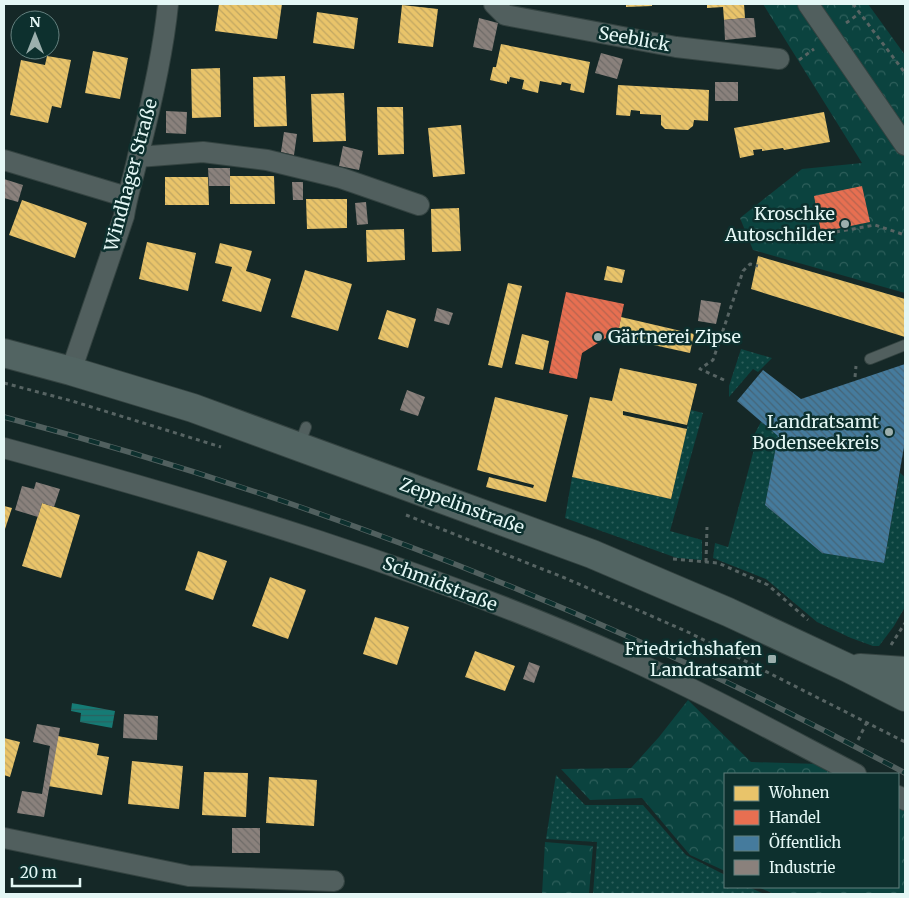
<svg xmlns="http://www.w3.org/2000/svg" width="909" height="898" font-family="Merriweather,serif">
	<defs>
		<pattern id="grass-dots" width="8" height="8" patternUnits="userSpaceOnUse" patternTransform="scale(1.25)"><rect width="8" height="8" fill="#0b433f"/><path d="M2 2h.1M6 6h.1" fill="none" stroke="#2e5f5b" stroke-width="1.8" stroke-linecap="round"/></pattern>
		<pattern id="forest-crowns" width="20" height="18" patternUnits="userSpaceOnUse" patternTransform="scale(1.25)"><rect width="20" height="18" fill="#0b433f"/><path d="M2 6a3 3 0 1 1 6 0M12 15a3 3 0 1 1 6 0" fill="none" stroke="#2e5f5b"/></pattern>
		<pattern id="water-rules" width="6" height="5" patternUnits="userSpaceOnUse" patternTransform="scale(1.25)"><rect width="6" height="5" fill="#157b75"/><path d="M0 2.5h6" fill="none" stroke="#2c6260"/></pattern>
		<pattern id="homes-back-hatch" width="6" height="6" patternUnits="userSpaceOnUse" patternTransform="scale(1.25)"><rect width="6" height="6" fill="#e9c46a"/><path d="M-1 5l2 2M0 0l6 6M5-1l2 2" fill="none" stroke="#c0a662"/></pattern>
		<pattern id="shops-back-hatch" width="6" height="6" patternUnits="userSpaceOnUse" patternTransform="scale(1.25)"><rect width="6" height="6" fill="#e76f51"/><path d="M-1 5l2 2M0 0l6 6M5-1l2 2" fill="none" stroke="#b6644f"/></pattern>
		<pattern id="public-back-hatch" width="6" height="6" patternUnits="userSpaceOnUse" patternTransform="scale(1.25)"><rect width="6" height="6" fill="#457b9d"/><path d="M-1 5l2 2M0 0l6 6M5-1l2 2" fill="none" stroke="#456578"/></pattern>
		<pattern id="industry-back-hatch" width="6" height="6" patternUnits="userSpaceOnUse" patternTransform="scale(1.25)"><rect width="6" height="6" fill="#8a817c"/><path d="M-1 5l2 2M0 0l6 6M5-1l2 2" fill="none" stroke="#6e6b68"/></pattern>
	</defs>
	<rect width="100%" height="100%" fill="#152827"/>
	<path fill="url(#grass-dots)" d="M741,349L772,358L758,372L753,369L729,397V386Z
		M691,410L703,413L670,531L702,540V560L677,558L565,518L572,477L671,499Z
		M761,422L778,436L765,505L822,553L884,563L900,473L905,477V607L894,626L879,646H873L851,638L817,622L766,579L713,558L715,543L728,547L757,438L754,435Z
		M556,775L585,805H643L686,855L725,875V887H749L764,894H593L597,842L546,839Z"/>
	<path fill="url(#forest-crowns)" d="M763,4H868L905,55V293L753,250L740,218L802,169L862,163Z
		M688,700L751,762L820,764L839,774H725V871L690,855L642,798L590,800L561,769L631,768L659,737Z
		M898,807L905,811V894H774L758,887H898Z
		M545,842L593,846L589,894H542Z"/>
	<path fill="url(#water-rules)" d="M72,703L115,711L112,728L80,722L81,713L71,711Z"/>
	<path fill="url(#homes-back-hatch)" d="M219,4H282L277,39L215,31Z
		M626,4H652V6L626,7Z
		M707,4H744L745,18L724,20L723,7L707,8Z
		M402,5L438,9L433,47L398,43Z
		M317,12L358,18L354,49L313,43Z
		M501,44L590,62L584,93L570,90L571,84L562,82L561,85L540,81L538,93L522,89L524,80L510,77L509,82L507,81V84L490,80L493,67H496Z
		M93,51L128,58L120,99L85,93Z
		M47,56L71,60L61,108L52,106L48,123L10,115L21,60L45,65Z
		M220,68L221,117L192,118L191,69Z
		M285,76L287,126L254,127L253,77Z
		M618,85L709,90L708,121L694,120L693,126L688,130L665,129L661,125V115L640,114V111L631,110L630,116L616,115Z
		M344,93L346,141L313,142L311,94Z
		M377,107H403L404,154L378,155Z
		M824,112L830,142L784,150L783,148L762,151V149L753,150L754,155L740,158L734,128Z
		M461,125L465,174L433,177L428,128Z
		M230,176H274L275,204H230Z
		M165,177H208L209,205H165Z
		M306,199H347V228L307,229Z
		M22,200L87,223L75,258L9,235Z
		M459,208L461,251L432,252L431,209Z
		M404,229L405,260L367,262L366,230Z
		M147,242L196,253L188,291L139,279Z
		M220,243L252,251L246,271L271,279L261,312L222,301L232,267L215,263Z
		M758,256L905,299V337L751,289Z
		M607,266L625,270L622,283L604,280Z
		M305,270L352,284L338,331L291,317Z
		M508,283L522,286L502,368L488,365Z
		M387,310L416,319L408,348L378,339Z
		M621,317L694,334L690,353L617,337Z
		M522,334L549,341L543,370L515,364Z
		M620,368L697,384L687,425L623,411V415L687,429L671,499L572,477L590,397L612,401Z
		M495,397L568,415L546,502L486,487L489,477L533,488L534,485L477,470Z
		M42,503L80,515L61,578L22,566Z
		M4,506L12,508L4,532Z
		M198,551L227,561L213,600L185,590Z
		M270,577L306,590L288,639L252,626Z
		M375,617L409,627L397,665L363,654Z
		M475,651L515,666L505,691L465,677Z
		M58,736L99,744L97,755L109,757L102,795L48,786Z
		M4,738L20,742L10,777L4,775Z
		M132,761L183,766L179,809L128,804Z
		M204,772L248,773L246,817L202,815Z
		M269,777L317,780L314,826L266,823Z"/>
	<path fill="url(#shops-back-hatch)" d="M862,186L870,222L821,232L814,196Z
		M566,292L624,304L617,337L609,336L582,353L577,379L549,373Z"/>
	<path fill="url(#public-back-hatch)" d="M905,364V441L884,563L822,553L765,505L778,436L737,401L763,370L801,399Z"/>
	<path fill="url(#industry-back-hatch)" d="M479,18L498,23L492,51L473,47Z
		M745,18H754L756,37L725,40L724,20Z
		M601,53L623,59L617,79L595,73Z
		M715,82H738V101H715Z
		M166,111L187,112L186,134L166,133Z
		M284,132L297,134L294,155L281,152Z
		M343,146L363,151L359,170L339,166Z
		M208,168H230V186H209Z
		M4,179L23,185L18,202L4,198Z
		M292,182H303V200H293Z
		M366,202L368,224L357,225L355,203Z
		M701,300L721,303L716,324L698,321Z
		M437,308L453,313L449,325L434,321Z
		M407,390L425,397L418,416L400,410Z
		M36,482L60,489L54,507L42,503L38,517L15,510L22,486L34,489Z
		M529,662L540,666L534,683L523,679Z
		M124,714L158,716L157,740L123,738Z
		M37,724L60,728L44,817L17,813L22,791L42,794L50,746L33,742Z
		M232,828H260V853H232Z"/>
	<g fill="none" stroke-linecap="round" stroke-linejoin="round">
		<defs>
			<path id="lane" d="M870,359L905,345
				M299,446L306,427"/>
			<path id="street" d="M494,4L505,15L676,47L779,59
				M808,4L905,145
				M138,157L203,152L267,160L341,178L419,205
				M4,160L127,197
				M71,371L124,216C127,195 134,176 138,156C151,106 163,55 168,4
				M4,448C214,505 423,568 622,656C702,692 779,734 856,774
				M898,796L905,800
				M4,838L189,876L334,881"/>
			<path id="secondary" d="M4,353L71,371L193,408L592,554L728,612L848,668L905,697
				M860,668L905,671"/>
		</defs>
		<use href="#lane" stroke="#344341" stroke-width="12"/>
		<use href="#street" stroke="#344341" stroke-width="22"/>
		<use href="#secondary" stroke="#344341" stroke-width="30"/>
		<path stroke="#576463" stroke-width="3" stroke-dasharray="4 4" stroke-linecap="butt" d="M853,4L905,73
			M846,23L860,13
			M799,60L814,49
			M836,232L875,225L905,235
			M855,377L856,366
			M724,380L700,369L713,360L743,271L750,264L758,266
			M4,383L72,401L221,447
			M406,515L565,578L690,633L905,742
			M673,559L718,563L768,585L808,620
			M706,562L707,527
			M891,645L905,623
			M858,740L867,722"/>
		<use href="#lane" stroke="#515f5e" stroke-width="10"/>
		<use href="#street" stroke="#515f5e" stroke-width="20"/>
		<use href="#secondary" stroke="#526462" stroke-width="28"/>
		<defs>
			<path id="rail" d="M4,417C319,500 618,618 905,773"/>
		</defs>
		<use href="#rail" stroke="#51605f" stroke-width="5.5"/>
		<use href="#rail" stroke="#0d302e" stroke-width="4" stroke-dasharray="11" stroke-linecap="butt"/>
	</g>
	<g fill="#9cafad" stroke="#0d302e" stroke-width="2">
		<circle cx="845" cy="224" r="5"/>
		<circle cx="598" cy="337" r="5"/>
		<circle cx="889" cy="432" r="5"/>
		<rect x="767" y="654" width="10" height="10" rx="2.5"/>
	</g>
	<g text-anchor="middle" stroke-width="5" stroke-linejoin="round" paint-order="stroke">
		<g font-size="18" fill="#e4f7f5" stroke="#0d302e">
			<text transform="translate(634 39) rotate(10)" y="6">Seeblick</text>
			<text transform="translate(131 175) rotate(-75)" y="6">Windhager Straße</text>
			<text transform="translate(462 506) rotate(20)" y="6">Zeppelinstraße</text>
			<text transform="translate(440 584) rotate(21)" y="6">Schmidstraße</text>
		</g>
		<g font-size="18" fill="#e4f7f5" stroke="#0d302e" text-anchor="end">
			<text x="835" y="220">Kroschke<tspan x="835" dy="21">Autoschilder</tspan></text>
			<text x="608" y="343" text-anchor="start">Gärtnerei Zipse</text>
			<text x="879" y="428">Landratsamt<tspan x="879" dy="21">Bodenseekreis</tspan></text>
			<text x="762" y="655">Friedrichshafen<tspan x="762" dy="21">Landratsamt</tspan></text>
		</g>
	</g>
	<rect width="909" height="898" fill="none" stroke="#e4f7f5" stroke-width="10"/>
	<rect x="724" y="773" width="175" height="115" fill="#0d302e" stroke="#63807e"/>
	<rect x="734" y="786" width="25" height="15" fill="#e9c46a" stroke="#63807e"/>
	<text x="769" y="798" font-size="15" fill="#e4f7f5">Wohnen</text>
	<rect x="734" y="810" width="25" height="15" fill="#e76f51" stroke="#63807e"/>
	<text x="769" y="823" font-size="15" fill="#e4f7f5">Handel</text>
	<rect x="734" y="836" width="25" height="15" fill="#457b9d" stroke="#63807e"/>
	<text x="769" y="848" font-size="15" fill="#e4f7f5">Öffentlich</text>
	<rect x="734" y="860" width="25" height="15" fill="#8a817c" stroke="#63807e"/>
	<text x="769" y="873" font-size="15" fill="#e4f7f5">Industrie</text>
	<g transform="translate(35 35)"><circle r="24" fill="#0d302e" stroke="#63807e"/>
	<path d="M0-4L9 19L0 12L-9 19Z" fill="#9cafad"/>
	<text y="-8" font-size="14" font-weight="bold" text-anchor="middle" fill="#e4f7f5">N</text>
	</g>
	<path d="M12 878v8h68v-8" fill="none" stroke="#e4f7f5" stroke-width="2.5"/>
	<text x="20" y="878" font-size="15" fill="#e4f7f5" stroke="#0d302e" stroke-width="4" paint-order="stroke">20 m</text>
</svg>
